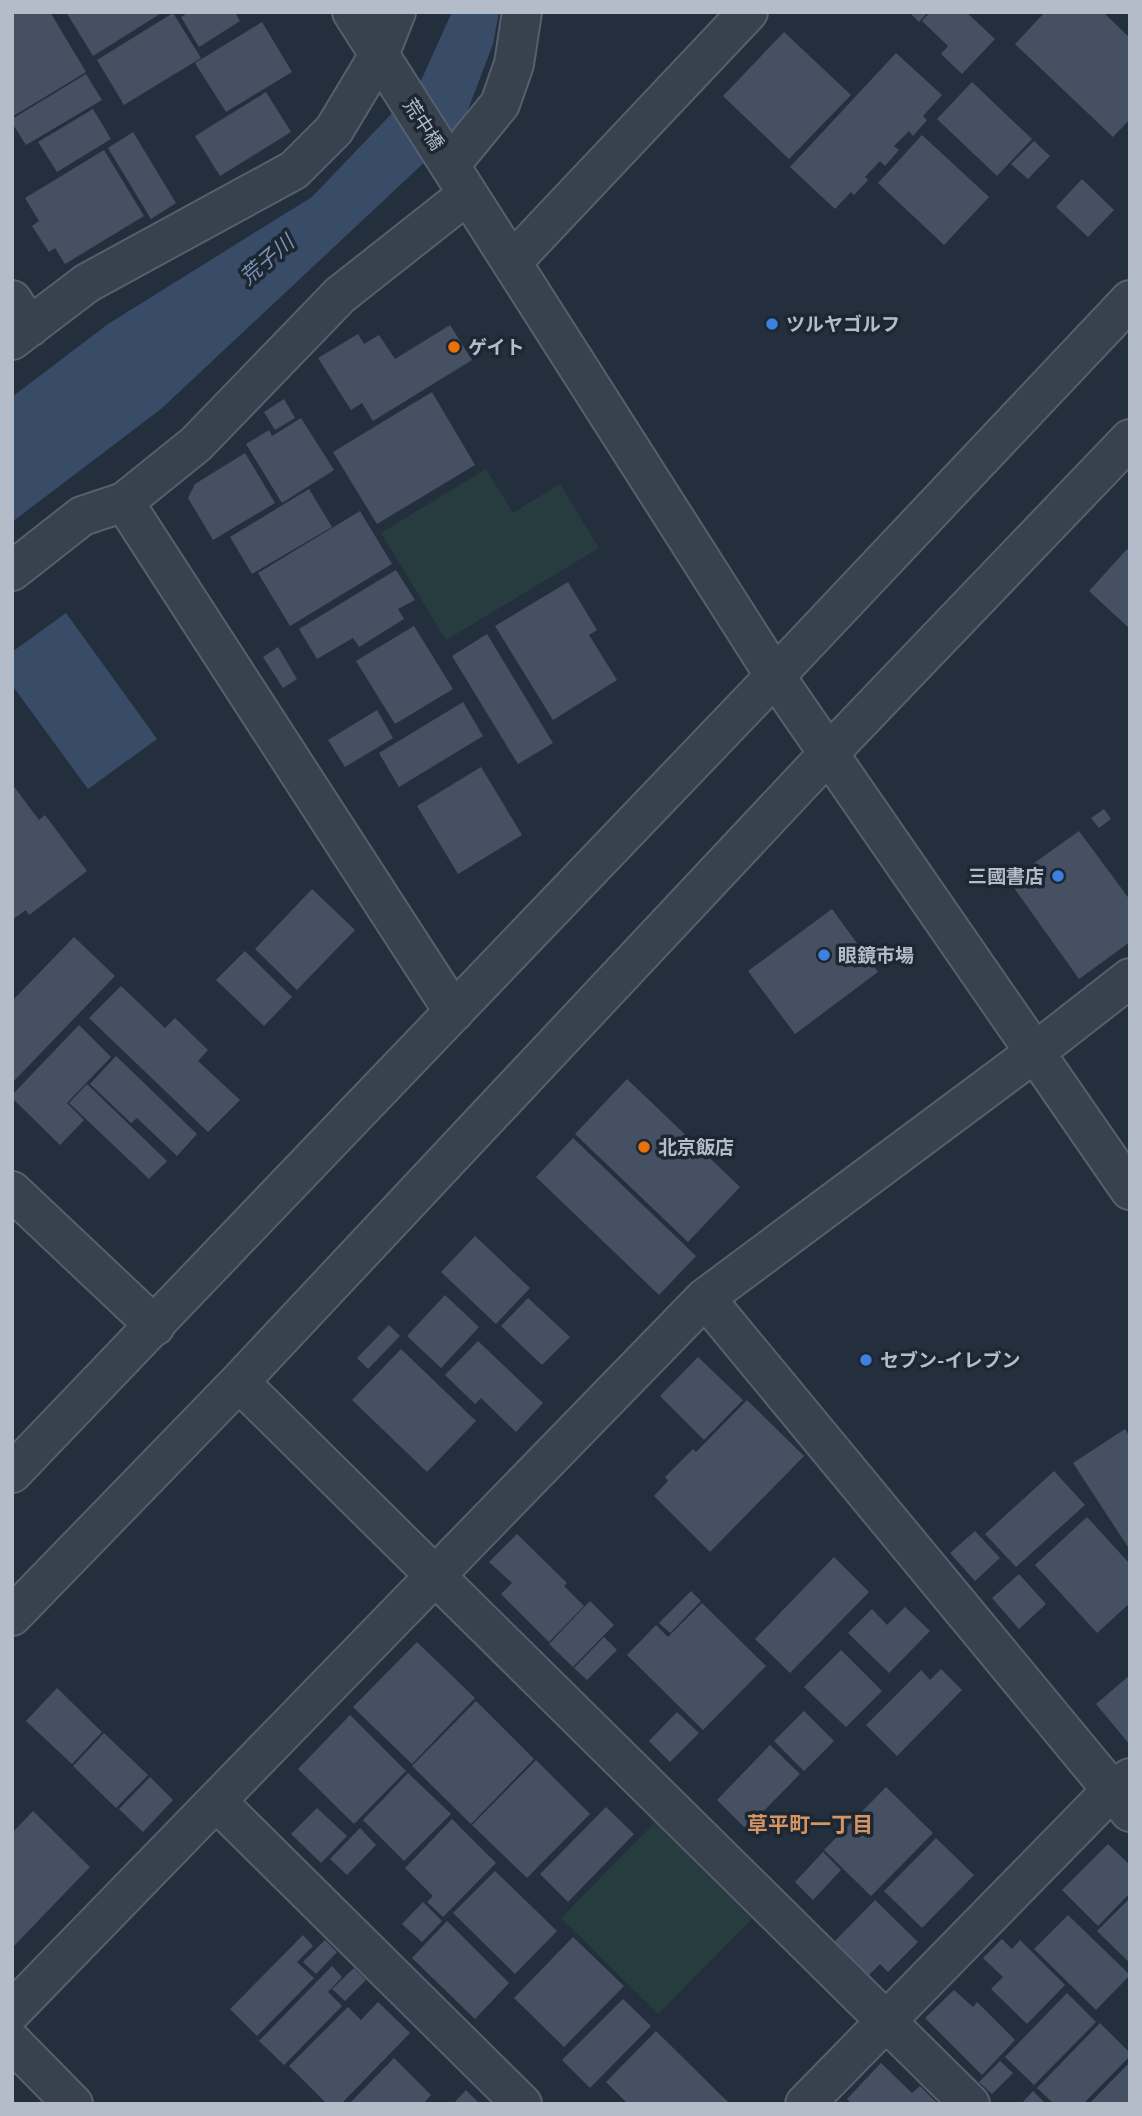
<svg xmlns="http://www.w3.org/2000/svg" width="1142" height="2116" font-family="'Public Sans','Noto Sans JP',sans-serif">
	<rect width="100%" height="100%" fill="#242f3e"/>
	<path fill="#263c3f" d="M486,469L513,513L560,484L599,548L446,640L381,533Z
		M655,1822L752,1919L658,2014L561,1918Z"/>
	<path fill="#394c67" d="M452,12H499L493,44L461,128L161,409L12,522V397L108,324L312,197L419,85Z
		M66,613L157,739L88,789L12,685V652Z"/>
	<path fill="#455162" d="M12,12H50L86,72L12,117Z
		M66,12H163L93,56Z
		M189,12H235L240,21L199,47L181,17Z
		M909,12H928L919,22Z
		M930,12H966L995,39L962,74L941,54L948,46L922,21Z
		M1045,12H1103L1130,38V119L1113,137L1015,44Z
		M173,13L201,58L124,105L97,60Z
		M262,22L292,72L226,112L195,63Z
		M784,32L851,95L789,159L723,96Z
		M896,53L942,95L923,116L927,120L913,136L909,131L894,146L899,150L885,166L880,161L865,177L868,180L854,195L851,192L835,209L790,167Z
		M86,74L102,100L26,145L12,123V119Z
		M972,82L1032,139L997,176L937,119Z
		M266,92L291,132L220,176L195,136Z
		M93,109L111,139L57,172L38,142Z
		M133,132L176,203L151,219L108,148Z
		M922,135L989,197L944,245L878,183Z
		M1034,141L1050,156L1028,179L1011,164Z
		M104,150L144,216L65,264L55,248L49,252L32,226L39,221L25,198Z
		M1082,179L1114,210L1088,237L1056,207Z
		M450,325L472,360L373,421L362,403L351,410L318,358L358,334L364,344L379,335L395,359Z
		M432,392L475,465L377,524L333,452Z
		M284,399L295,418L275,430L264,412Z
		M301,418L334,470L282,503L246,444L269,430L272,436Z
		M245,453L275,503L213,540L188,498L195,484Z
		M309,489L332,527L252,574L230,537Z
		M360,511L392,564L290,626L258,573Z
		M1127,549L1130,552V629L1089,591Z
		M396,570L415,600L398,609L404,619L359,647L353,638L317,659L299,629Z
		M568,582L597,630L589,635L617,680L553,720L495,626Z
		M414,626L453,689L395,724L356,661Z
		M487,634L553,743L518,764L452,656Z
		M278,647L297,679L283,688L263,657Z
		M463,702L483,736L399,787L379,753Z
		M377,710L393,738L345,767L328,740Z
		M481,767L522,835L458,874L417,806Z
		M12,784L39,820L45,815L87,871L29,915L26,910L12,920Z
		M1104,809L1111,819L1099,828L1091,818Z
		M1079,831L1130,900V942L1079,979L1009,881Z
		M312,889L355,930L297,990L255,949Z
		M832,909L878,972L795,1034L748,971Z
		M74,937L115,976L12,1083V1001Z
		M245,951L292,997L264,1026L216,980Z
		M121,986L165,1028L175,1018L208,1050L198,1061L240,1100L208,1132L89,1018Z
		M79,1025L111,1057L67,1103L84,1120L60,1145L12,1098V1095Z
		M116,1056L197,1134L177,1156L137,1118L131,1123L90,1084Z
		M627,1079L740,1187L688,1242L575,1134Z
		M87,1084L167,1161L149,1179L69,1103Z
		M573,1138L696,1256L659,1295L536,1177Z
		M475,1236L530,1288L496,1324L441,1272Z
		M445,1295L479,1327L441,1368L407,1336Z
		M528,1298L570,1337L542,1365L501,1326Z
		M389,1325L400,1336L368,1369L357,1358Z
		M478,1341L543,1403L516,1432L481,1398L475,1404L445,1375Z
		M401,1349L476,1421L427,1472L352,1400Z
		M698,1357L743,1400L704,1440L660,1396Z
		M747,1400L804,1456L710,1552L654,1496L668,1481L665,1477L693,1449L696,1452Z
		M1125,1429L1130,1437V1550L1073,1463Z
		M1054,1471L1085,1505L1016,1567L985,1534Z
		M1087,1517L1130,1564V1603L1097,1633L1035,1565Z
		M975,1531L1000,1558L975,1581L950,1553Z
		M517,1534L567,1583L564,1586L584,1606L549,1642L501,1594L512,1583L489,1562Z
		M834,1557L869,1592L790,1673L755,1639Z
		M1019,1574L1046,1604L1019,1629L992,1598Z
		M691,1591L701,1601L670,1633L659,1623Z
		M590,1601L614,1625L573,1667L549,1644Z
		M702,1603L766,1666L703,1730L627,1655L656,1625L668,1637Z
		M905,1607L930,1631L889,1673L848,1633L872,1609L887,1625Z
		M604,1637L617,1650L587,1680L574,1668Z
		M417,1642L475,1698L412,1764L353,1707Z
		M841,1650L882,1691L846,1727L804,1687Z
		M941,1669L962,1690L897,1756L866,1725L921,1670L930,1680Z
		M1130,1675V1745L1096,1704Z
		M57,1688L102,1732L72,1764L26,1721Z
		M476,1701L534,1759L471,1824L412,1766Z
		M804,1711L834,1741L804,1771L774,1741Z
		M677,1712L699,1733L670,1762L649,1741Z
		M350,1715L406,1771L354,1824L298,1769Z
		M104,1733L148,1775L116,1808L73,1766Z
		M770,1745L800,1774L746,1829L717,1800Z
		M536,1760L590,1814L527,1878L472,1825Z
		M408,1773L451,1814L404,1861L363,1820Z
		M150,1777L173,1800L143,1832L119,1809Z
		M886,1787L933,1833L871,1896L824,1850Z
		M606,1807L634,1834L568,1902L540,1874Z
		M317,1808L347,1836L321,1863L291,1834Z
		M33,1811L90,1867L12,1948V1833Z
		M452,1819L496,1863L443,1917L427,1902L433,1896L405,1868Z
		M360,1828L376,1845L347,1875L330,1859Z
		M936,1838L974,1875L922,1928L884,1891Z
		M1108,1844L1130,1865V1893L1098,1926L1062,1890Z
		M823,1852L841,1870L813,1900L795,1882Z
		M495,1871L557,1931L515,1974L453,1913Z
		M1130,1898V1963L1097,1931Z
		M875,1900L918,1942L888,1972L880,1964L868,1976L834,1942Z
		M423,1902L442,1921L422,1942L402,1924Z
		M1068,1915L1130,1975L1096,2010L1034,1949Z
		M447,1921L509,1983L475,2019L412,1958Z
		M303,1935L313,1946L297,1962L314,1978L257,2036L230,2009Z
		M573,1937L624,1986L564,2047L514,1998Z
		M1002,1939L1012,1949L1020,1940L1065,1985L1027,2024L991,1989L1003,1977L983,1958Z
		M325,1940L337,1952L316,1974L303,1962Z
		M332,1966L342,1977L328,1992L342,2006L284,2065L259,2041Z
		M354,1968L366,1980L345,2001L332,1989Z
		M954,1990L973,2007L977,2002L1015,2040L982,2075L925,2018Z
		M1067,1993L1096,2022L1034,2085L1005,2057Z
		M623,1999L651,2026L590,2088L562,2060Z
		M378,2002L410,2033L341,2104H327L289,2066L348,2007L361,2020Z
		M1100,2023L1130,2053V2056L1083,2104L1069,2102L1054,2104L1037,2088Z
		M656,2031L730,2104H628L606,2082Z
		M394,2058L431,2095L423,2104H349Z
		M1000,2061L1013,2073L992,2094L979,2082Z
		M1130,2062V2104H1089Z
		M881,2063L912,2093L920,2086L938,2104H852L847,2099Z
		M466,2090L480,2104H453Z
		M1033,2091L1046,2104H1021Z"/>
	<g fill="none" stroke-linecap="round" stroke-linejoin="round">
		<defs>
			<path id="minor" d="M352,12L775,676L1130,1190
				M450,165L500,104L514,64L522,12
				M512,262L748,12
				M12,300L30,327
				M12,340L87,283L294,170L334,130L379,55L396,12
				M124,502L454,1012
				M12,571L82,516L124,502L196,444L340,295L468,194
				M12,1191L155,1326
				M705,1298L1130,1812
				M239,1382L970,2104
				M12,1473L775,676L1130,300
				M12,1616L239,1382L828,754L1130,439
				M216,1801L522,2104
				M12,2011L705,1298L1034,1053L1130,978
				M12,2042L73,2104
				M805,2104L1112,1790L1130,1778"/>
		</defs>
		<use href="#minor" stroke="#565f6c" stroke-width="42"/>
		<use href="#minor" stroke="#38414e" stroke-width="38"/>
	</g>
	<g fill="#3f7fe0" stroke="#1d2633" stroke-width="2.5">
		<circle cx="772" cy="324" r="7"/>
		<circle cx="1058" cy="876" r="7"/>
		<circle cx="824" cy="955" r="7"/>
		<circle cx="866" cy="1360" r="7"/>
	</g>
	<g fill="#e8710a" stroke="#1d2633" stroke-width="2.5">
		<circle cx="454" cy="347" r="7"/>
		<circle cx="644" cy="1147" r="7"/>
	</g>
	<g text-anchor="middle" stroke-width="7" stroke-linejoin="round" paint-order="stroke">
		<g font-size="19" fill="#b4bcc9" stroke="#1d2633">
			<text transform="translate(424 124) rotate(57)" y="7">荒中橋</text>
		</g>
		<g font-size="19" font-weight="bold" fill="#b4bcc9" stroke="#1d2633" text-anchor="start">
			<text x="786" y="331">ツルヤゴルフ</text>
			<text x="468" y="354">ゲイト</text>
			<text x="1044" y="883" text-anchor="end">三國書店</text>
			<text x="838" y="962">眼鏡市場</text>
			<text x="658" y="1154">北京飯店</text>
			<text x="880" y="1367">セブン-イレブン</text>
		</g>
		<g font-size="21" font-style="italic" fill="#7c92b1" stroke="#1d2633">
			<text transform="translate(267 260) rotate(-41)" y="7">荒子川</text>
		</g>
		<g font-size="21" font-weight="bold" fill="#d59563" stroke="#1d2633">
			<text x="810" y="1832">草平町一丁目</text>
		</g>
	</g>
	<rect width="1142" height="2116" fill="none" stroke="#b4bcc9" stroke-width="28"/>
</svg>
